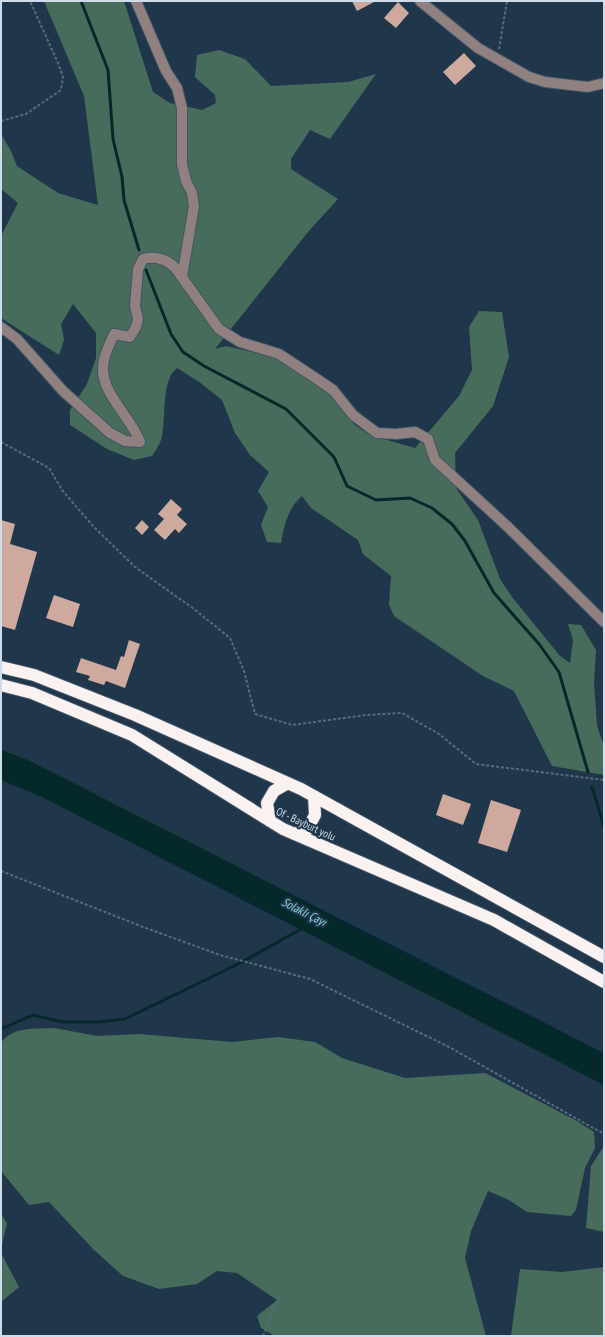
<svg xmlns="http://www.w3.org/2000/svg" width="605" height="1337" font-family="'PT Sans Narrow',sans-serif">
	<rect width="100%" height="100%" fill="#20364b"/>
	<path fill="#486c5b" d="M44,1H124L153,92L170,103L202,110L216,103L215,95L195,77L197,55L219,50L245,59L271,86L348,82L376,74L330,139L310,130L291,159V169L338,199L308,232L215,349L226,346L275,357L314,381L332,396L355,425L370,435L415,448L459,396L472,370L469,327L479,311L502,312L509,357L493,406L455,453L456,488L478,520L500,579L512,597L560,656L570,663L573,640L568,624L581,625L596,650L594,683L597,726L604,746V775L552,766L514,691L483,676L394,616L389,605L391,576L363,554L358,540L311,508L302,496C288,508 284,526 281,543L267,542L261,525L268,507L258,491L269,472L250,455L235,433L222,400L198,381L177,368C160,381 167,420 161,440C159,446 155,451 152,456L134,460L107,449L70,425V410L87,384L96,358V333L73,304L61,324L64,340L59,355L1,318V236L18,203L1,189V134L11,151L17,166L58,193L98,205L84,96Z
		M54,1028L97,1036L139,1034L232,1042L278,1037L315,1042L342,1058L405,1078L485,1073L577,1121L594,1132L595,1148L585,1168L576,1210L571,1216L527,1212L509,1200L488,1191L471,1231L465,1258L486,1336H275L261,1328L257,1316L277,1300L237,1273L217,1271L197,1284L159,1289L123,1276L93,1249L49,1202L29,1205L1,1171V1043C12,1026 37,1029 54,1028Z
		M604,1146V1232L586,1228L591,1166Z
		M1,1214L7,1223L1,1249Z
		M1,1253L19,1287L1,1302Z
		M604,1267V1336H511L520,1269L562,1272Z"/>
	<path fill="#05292b" d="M1,750L28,760L604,1053V1085L44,798L1,780Z"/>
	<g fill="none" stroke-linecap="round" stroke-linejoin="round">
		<path stroke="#05292b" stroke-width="3" d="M81,1L108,70L113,139L122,177L124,200L139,250
			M146,270L171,334L183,352L204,366L286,409L334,457L347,486L376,500L410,498L432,508L452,524L465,541L494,593L539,644L559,672L588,772
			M592,787L604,827
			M1,1029L33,1015L62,1022H97L125,1019L242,962L303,928"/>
	</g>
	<path fill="#ceaa9e" d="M352,1H376L357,11Z
		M398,2L409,13L396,28L384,18Z
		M464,53L476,66L455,85L443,72Z
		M171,499L182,509L177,515L187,524L179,533L175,529L165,540L154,530L164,519L158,514Z
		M1,520L15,524L10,544L37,552L15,630L1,626Z
		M142,520L149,527L142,535L135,528Z
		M54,595L80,604L73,627L46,618Z
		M129,640L140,644L125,688L106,681L104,685L88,680L90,676L76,672L81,658L116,670L121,656L124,657Z
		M443,794L471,804L463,825L436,815Z
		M491,800L521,810L507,852L478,843Z"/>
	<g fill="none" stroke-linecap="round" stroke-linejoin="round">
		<defs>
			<path id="minor" d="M136,1L166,71L177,88L182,108V164L186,181L192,193L194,206L182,277
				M420,1L478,48L529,77L545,82L588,87L604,83
				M1,327L17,339L63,391L110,433L125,441L140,442C130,413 94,390 105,356C107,349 111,341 114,334L130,337L136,327L138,319L135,306L138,269L143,259C155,256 168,259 176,269L219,329L240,342L279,354L314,377L333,390L353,415L377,433L396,434L415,432L428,439L435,460L508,527L604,622"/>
			<path id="highway" d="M1,667L34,675L135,715L301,789L604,957
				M1,685L32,693L132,735L283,829L494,920L604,982
				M270,821L267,803L274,791L288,783
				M294,834L307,830L315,815L314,796"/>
		</defs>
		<use href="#minor" stroke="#405468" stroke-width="12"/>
		<use href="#highway" stroke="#405468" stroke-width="14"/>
		<path stroke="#586c7e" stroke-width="2" stroke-dasharray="3 2" stroke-linecap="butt" d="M499,49L507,1
			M1,121L26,114L61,90L63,77L58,63L30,1
			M1,442L49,468L62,490L93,526L135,567L194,609L230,638L244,671L255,714L292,725L366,715L402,713L439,734L476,764L604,780
			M1,871L143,927L220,955L310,979L449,1047L604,1134
			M263,1336L280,1296"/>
		<use href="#minor" stroke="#90807f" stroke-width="10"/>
		<use href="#highway" stroke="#faf1f1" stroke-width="12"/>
	</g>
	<g text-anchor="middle" stroke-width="4" stroke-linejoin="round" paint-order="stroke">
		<g font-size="11" fill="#cfddea" stroke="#20364b">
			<text transform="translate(306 824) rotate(25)" y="4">Of - Bayburt yolu</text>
		</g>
		<g font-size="12" font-style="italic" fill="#85d6da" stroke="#20364b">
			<text transform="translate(304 912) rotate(27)" y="4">Solaklı Çayı</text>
		</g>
	</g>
	<rect width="605" height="1337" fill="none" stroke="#cfddea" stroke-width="4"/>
</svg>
